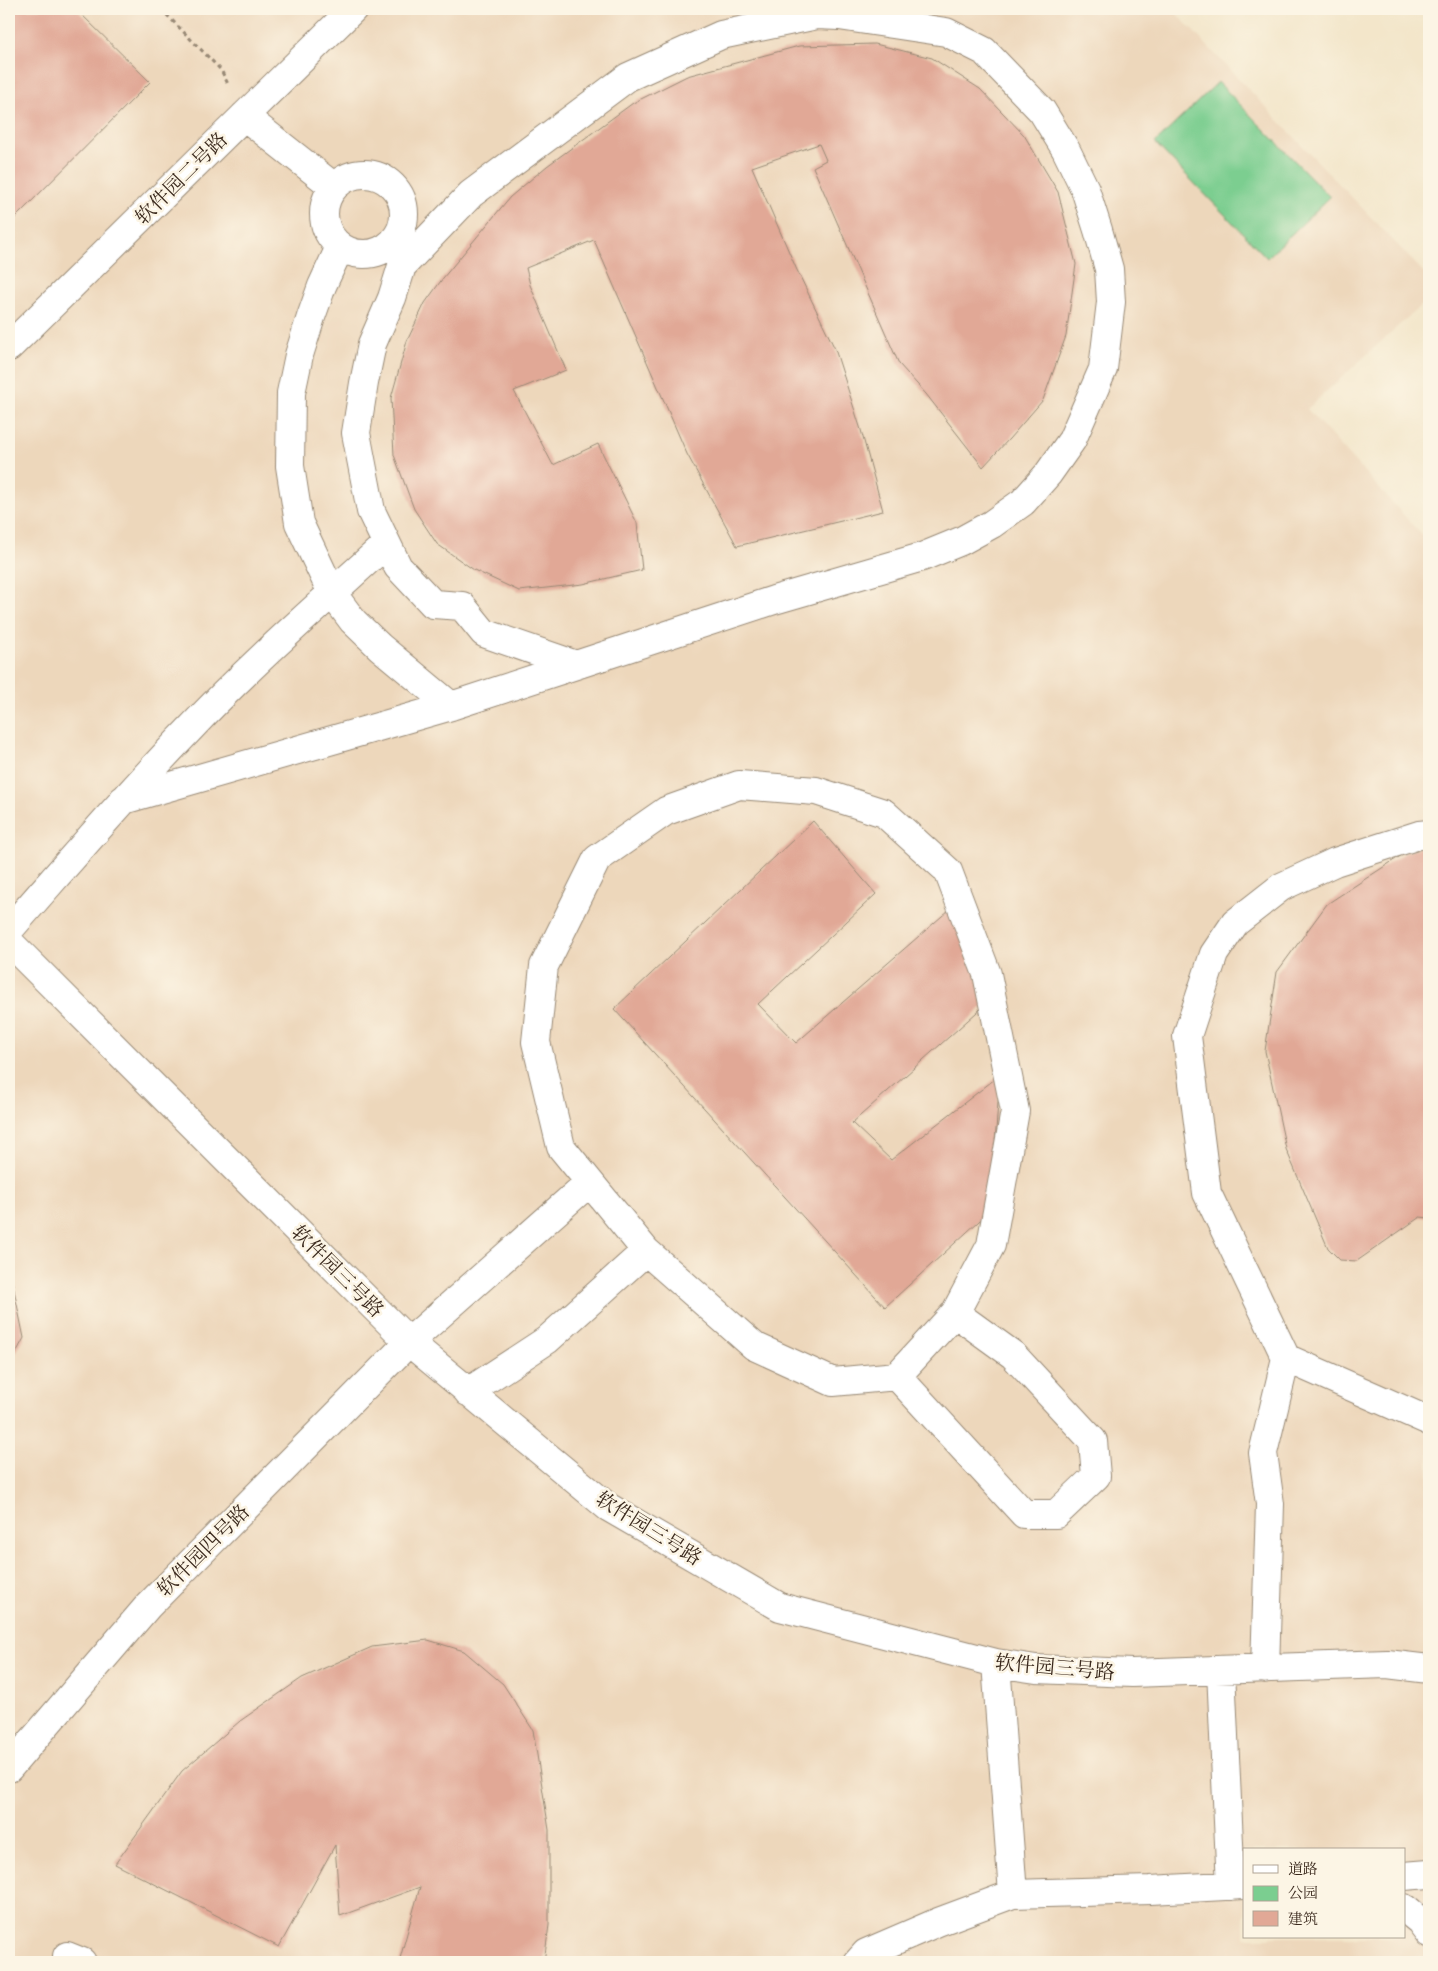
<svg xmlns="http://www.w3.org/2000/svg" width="1438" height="1971" font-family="'Old Standard TT','Noto Serif SC',serif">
	<rect width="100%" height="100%" fill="#fcf5e5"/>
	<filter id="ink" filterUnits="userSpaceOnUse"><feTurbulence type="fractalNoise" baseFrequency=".02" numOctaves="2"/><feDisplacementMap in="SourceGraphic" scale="10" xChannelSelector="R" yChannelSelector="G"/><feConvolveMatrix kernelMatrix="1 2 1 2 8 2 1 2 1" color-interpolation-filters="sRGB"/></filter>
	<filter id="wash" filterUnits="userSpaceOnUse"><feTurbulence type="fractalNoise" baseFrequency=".0096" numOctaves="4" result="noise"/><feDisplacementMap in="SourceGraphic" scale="20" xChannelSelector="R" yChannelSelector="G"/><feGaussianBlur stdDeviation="1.12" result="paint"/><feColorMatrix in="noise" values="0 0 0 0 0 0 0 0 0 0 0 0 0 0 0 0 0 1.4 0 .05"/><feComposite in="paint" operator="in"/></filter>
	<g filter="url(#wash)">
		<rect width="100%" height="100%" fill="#f3e6ca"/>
		<path fill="#edd7bb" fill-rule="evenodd" d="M9,9H1172L1429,278V298L1307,409L1429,543V1962H9ZM1244,1850H1404V1937H1244Z"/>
		<path fill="#7bce90" stroke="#5b7c57" d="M1218,82L1330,197L1267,258L1155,143Z"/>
		<g id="blocks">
			<path fill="#e1a896" d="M9,9H76L150,82L9,224Z
				M875,44L932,58L980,89L1024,135L1058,192L1076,264L1066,336L1043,400L1009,439L983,467L926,394L899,364L813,167L826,160L819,144L752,167L796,268L835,349L861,430L883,511L737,546L687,454L594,240L526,268L530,285L566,370L514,391L553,465L598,444L637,523L642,570L583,584L519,591L474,570L437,544L414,509L394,455L391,398L407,341L425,303L443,278L510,197L547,166L633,103L687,76L799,46Z
				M813,821L876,894L758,1004L796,1043L957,903L985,1005L852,1123L891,1160L1000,1075L990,1211L885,1307L614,1009Z
				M1429,844V1218L1420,1217L1357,1261L1340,1260L1328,1248L1286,1149L1265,1051L1277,972L1327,904L1405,853Z
				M9,1266L24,1338L9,1366Z
				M428,1640L464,1651L503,1684L533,1730L549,1830V1925L544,1962H399L420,1887L340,1916L335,1845L279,1947L115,1864L182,1771L240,1721L302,1678L372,1647Z"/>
		</g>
	</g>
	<g filter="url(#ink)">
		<use href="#blocks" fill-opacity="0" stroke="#978874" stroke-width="1"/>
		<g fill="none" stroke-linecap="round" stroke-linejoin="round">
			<defs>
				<path id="minor" d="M817,15L839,16L946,32L984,51L1042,111L1066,150L1085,189L1098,230L1109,269L1111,302L1103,369L1072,440L1048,474L1023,502L992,524L961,541L922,557L774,600L576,665L484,633L462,606L433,604L398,567L371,511L356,433L364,383L372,344L392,298L402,266L471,194L628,77L721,35Z
					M244,116L334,187
					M324 214a40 40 0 1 1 80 0a40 40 0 1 1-80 0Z
					M340,247L322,286L311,317L299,355L291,393L290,466L299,523L332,593L353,621L380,647L451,706
					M9,347L353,9
					M739,785L816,791L884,813L948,871L987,974L1015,1111L991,1245L955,1313L897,1376L833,1382L754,1346L646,1251L561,1147L536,1042L544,966L597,859L666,811Z
					M123,800L451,706L576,665
					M9,930C68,863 126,795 188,731C250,665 319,605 386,544
					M9,942L409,1342L608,1507L780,1607L996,1663L1036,1669L1132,1673L1387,1664L1429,1669
					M1286,1358L1429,1421
					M897,1376L1024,1514H1056L1096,1476L1093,1441L1013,1355L955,1313
					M468,1392L547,1340L646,1251
					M996,1663L1013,1894
					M1265,1669L1270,1504L1263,1453L1286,1358L1207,1193L1187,1036L1214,954L1235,923L1281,887L1335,862L1419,835L1429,834
					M1221,1671L1231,1886
					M9,1768L148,1606L409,1342L584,1187
					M1404,1876L1429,1874
					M1404,1908L1420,1921L1429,1933
					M67,1956L82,1962
					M858,1962L866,1953L938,1922L1013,1894L1150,1890L1244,1885"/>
			</defs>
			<use href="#minor" stroke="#978874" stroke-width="30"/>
			<path stroke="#978874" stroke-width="3" stroke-dasharray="4 4" stroke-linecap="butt" d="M161,9L221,70L229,86"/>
			<use href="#minor" stroke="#fff" stroke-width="28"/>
		</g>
	</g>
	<g text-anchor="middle" stroke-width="5" stroke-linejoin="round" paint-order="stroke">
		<g font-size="20" fill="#3b2a1e" stroke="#fcf5e5">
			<text transform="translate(181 178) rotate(-45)" y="7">软件园二号路</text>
			<text transform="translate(338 1271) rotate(45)" y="7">软件园三号路</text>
			<text transform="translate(649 1528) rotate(32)" y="7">软件园三号路</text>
			<text transform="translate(203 1550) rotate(-45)" y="7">软件园四号路</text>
			<text transform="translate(1055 1667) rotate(5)" y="7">软件园三号路</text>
		</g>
	</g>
	<rect width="1438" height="1971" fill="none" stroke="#fcf5e5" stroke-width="30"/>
	<rect x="1243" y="1848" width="162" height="90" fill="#fcf5e5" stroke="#afa495"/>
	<rect x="1253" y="1865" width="25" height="8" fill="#ffffff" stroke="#afa495"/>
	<text x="1288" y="1874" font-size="15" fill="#3b2a1e">道路</text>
	<rect x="1253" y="1886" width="25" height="15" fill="#7bce90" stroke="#afa495"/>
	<text x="1288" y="1898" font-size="15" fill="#3b2a1e">公园</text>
	<rect x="1253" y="1911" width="25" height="15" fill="#e1a896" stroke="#afa495"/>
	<text x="1288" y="1924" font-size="15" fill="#3b2a1e">建筑</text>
</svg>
